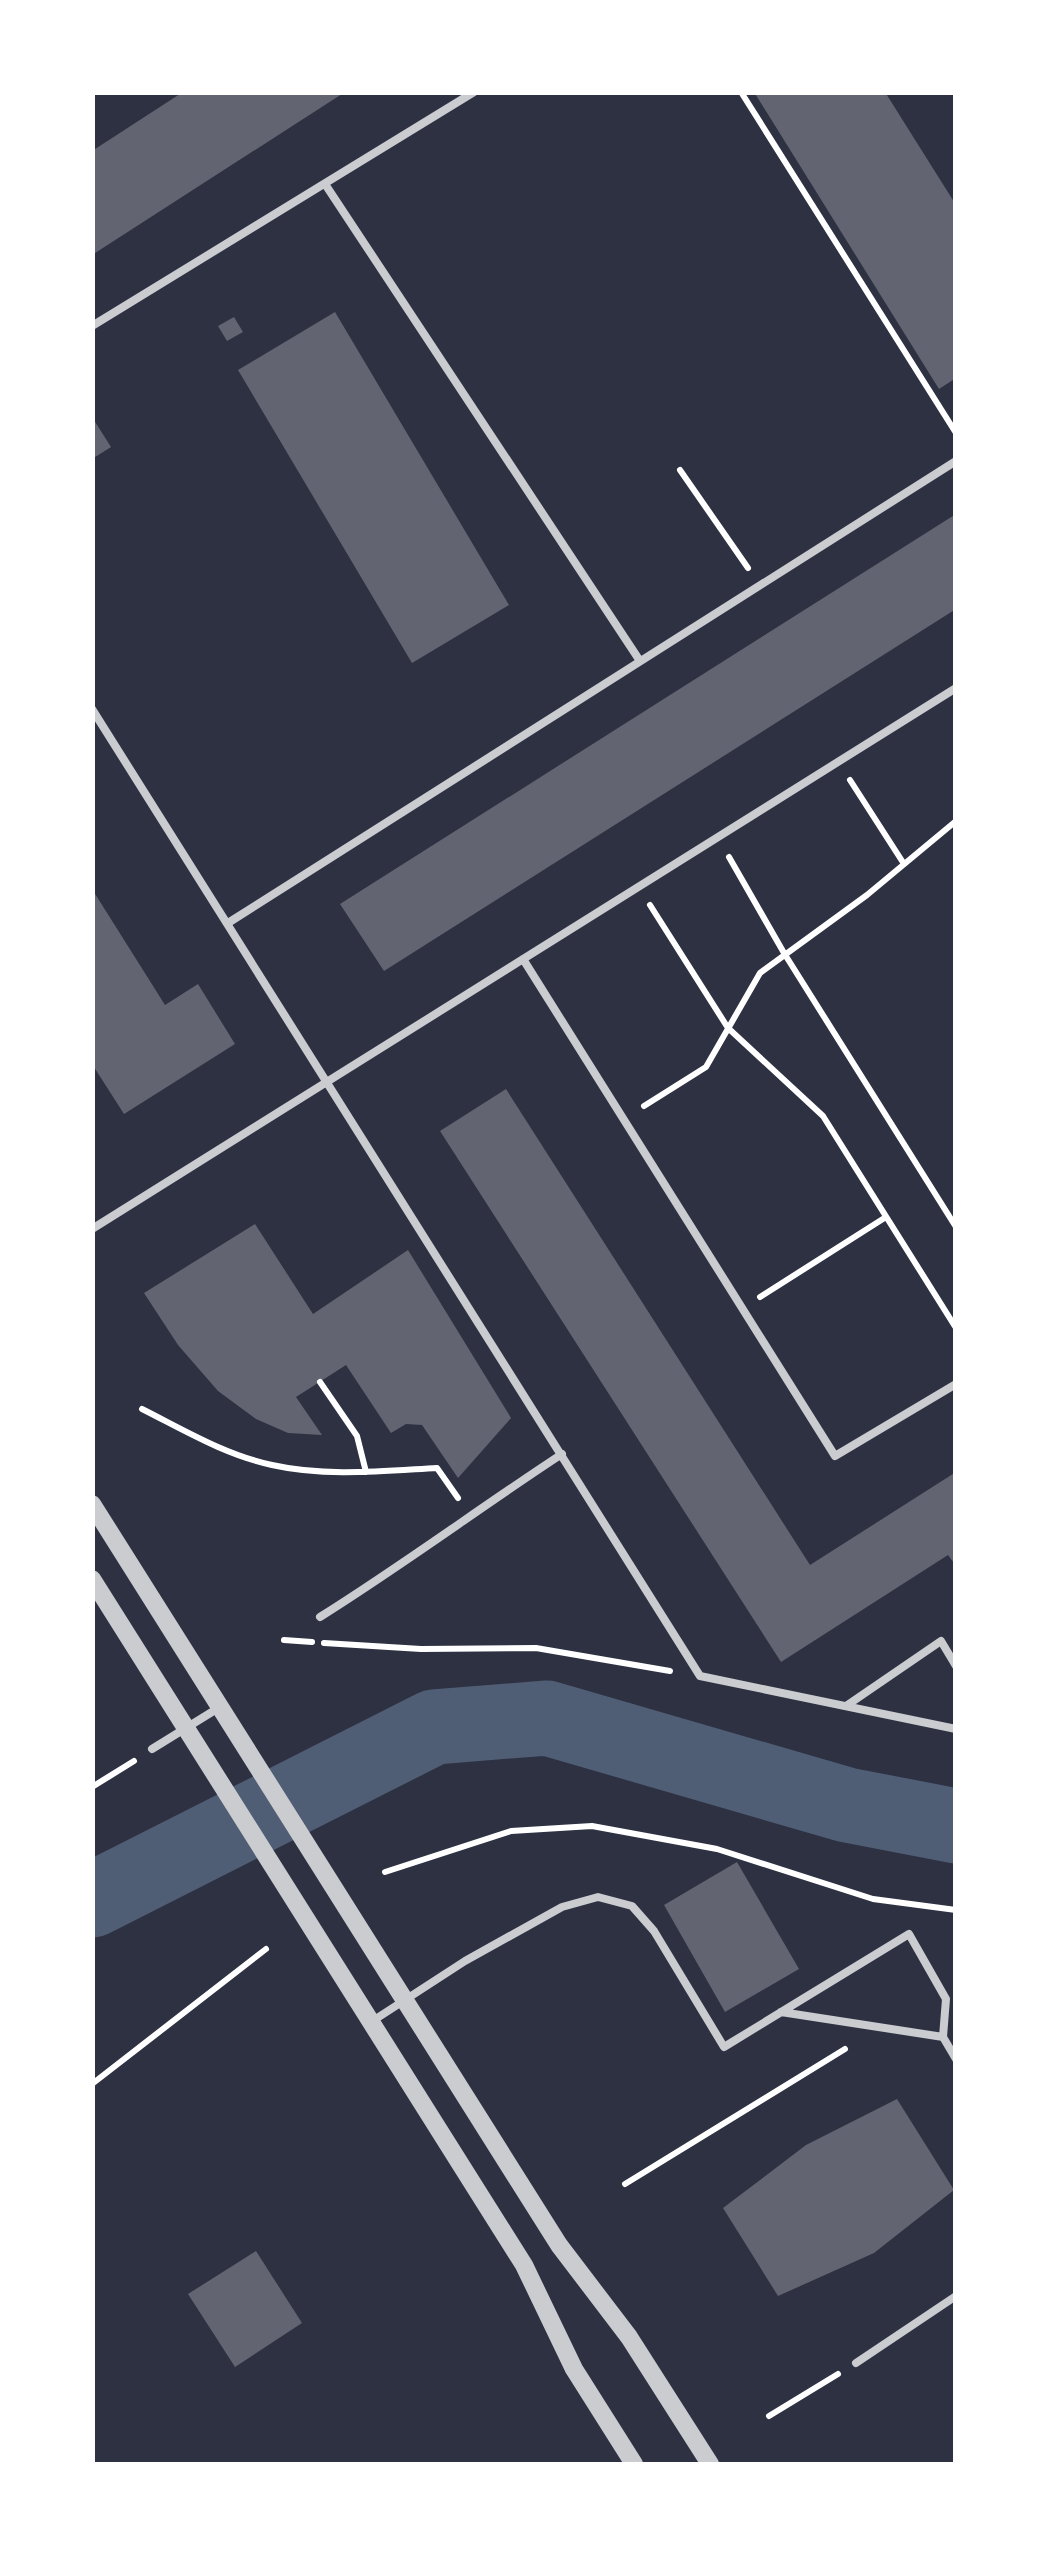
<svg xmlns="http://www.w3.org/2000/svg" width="1048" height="2557" font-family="'Roboto Condensed',sans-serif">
	<rect width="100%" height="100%" fill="#2d3142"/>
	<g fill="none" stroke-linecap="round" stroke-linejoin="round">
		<path stroke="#4f5d75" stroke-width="75" d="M92,1900L434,1727L547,1718L847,1805L956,1826"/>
	</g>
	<path fill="#626471" d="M183,92H345L92,255V151Z
		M754,92H885L956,205V378L939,389Z
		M335,312L509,605L412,663L238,370Z
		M234,317L243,332L227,341L218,326Z
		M92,417L111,447L92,459Z
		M956,514V609L384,971L340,904Z
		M92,889L165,1005L198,984L235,1044L124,1114L92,1064Z
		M506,1089L810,1565L956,1472V1566L948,1555L781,1662L440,1131Z
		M255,1224L313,1314L408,1250L511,1418L458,1478L422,1425L406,1424L391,1433L346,1365L296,1397L322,1435L288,1433L256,1419L218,1391L178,1345L144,1293Z
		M737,1862L799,1969L725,2012L664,1905Z
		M897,2099L954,2190L874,2253L778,2296L723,2208L806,2145Z
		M256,2251L302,2323L235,2367L188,2294Z"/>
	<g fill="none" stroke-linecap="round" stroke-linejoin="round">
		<path stroke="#fff" stroke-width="6" d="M741,92L956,433
			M680,470L748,568
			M850,780L904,864
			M729,857L784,953L956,1227
			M650,905L728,1028L823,1116L956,1328
			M644,1106L706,1067L760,973L867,895L956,821
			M760,1297L886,1217
			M320,1382L357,1436L366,1472
			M142,1409C184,1430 225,1455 272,1465C325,1477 383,1471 437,1468L458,1498
			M284,1640L312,1642
			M324,1643L421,1649L536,1648L670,1671
			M92,1787L134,1761
			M385,1872L511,1831L592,1826L717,1849L873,1899L956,1910
			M92,2084L266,1949
			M625,2184L845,2049
			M769,2416L838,2374"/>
		<path stroke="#caccd0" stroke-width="8" d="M325,184L640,661
			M92,326L474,92
			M92,709L700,1676L956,1729
			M228,923L956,461
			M523,959L835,1456L956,1384
			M92,1229L956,688
			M320,1617C403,1565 481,1507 562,1454
			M846,1706L941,1641L956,1666
			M152,1749L220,1707
			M781,2012L943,2037
			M371,2022L465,1961L562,1907L598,1897L632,1906L654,1931L724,2047L909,1934L946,1999L943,2037L956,2059
			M856,2363L956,2296"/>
		<path stroke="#caccd0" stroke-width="18" d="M92,1504L559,2245L629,2337L710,2464
			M92,1579L524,2265L574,2369L634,2464"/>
	</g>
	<rect width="1048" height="2557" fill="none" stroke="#ffffff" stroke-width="190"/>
</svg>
